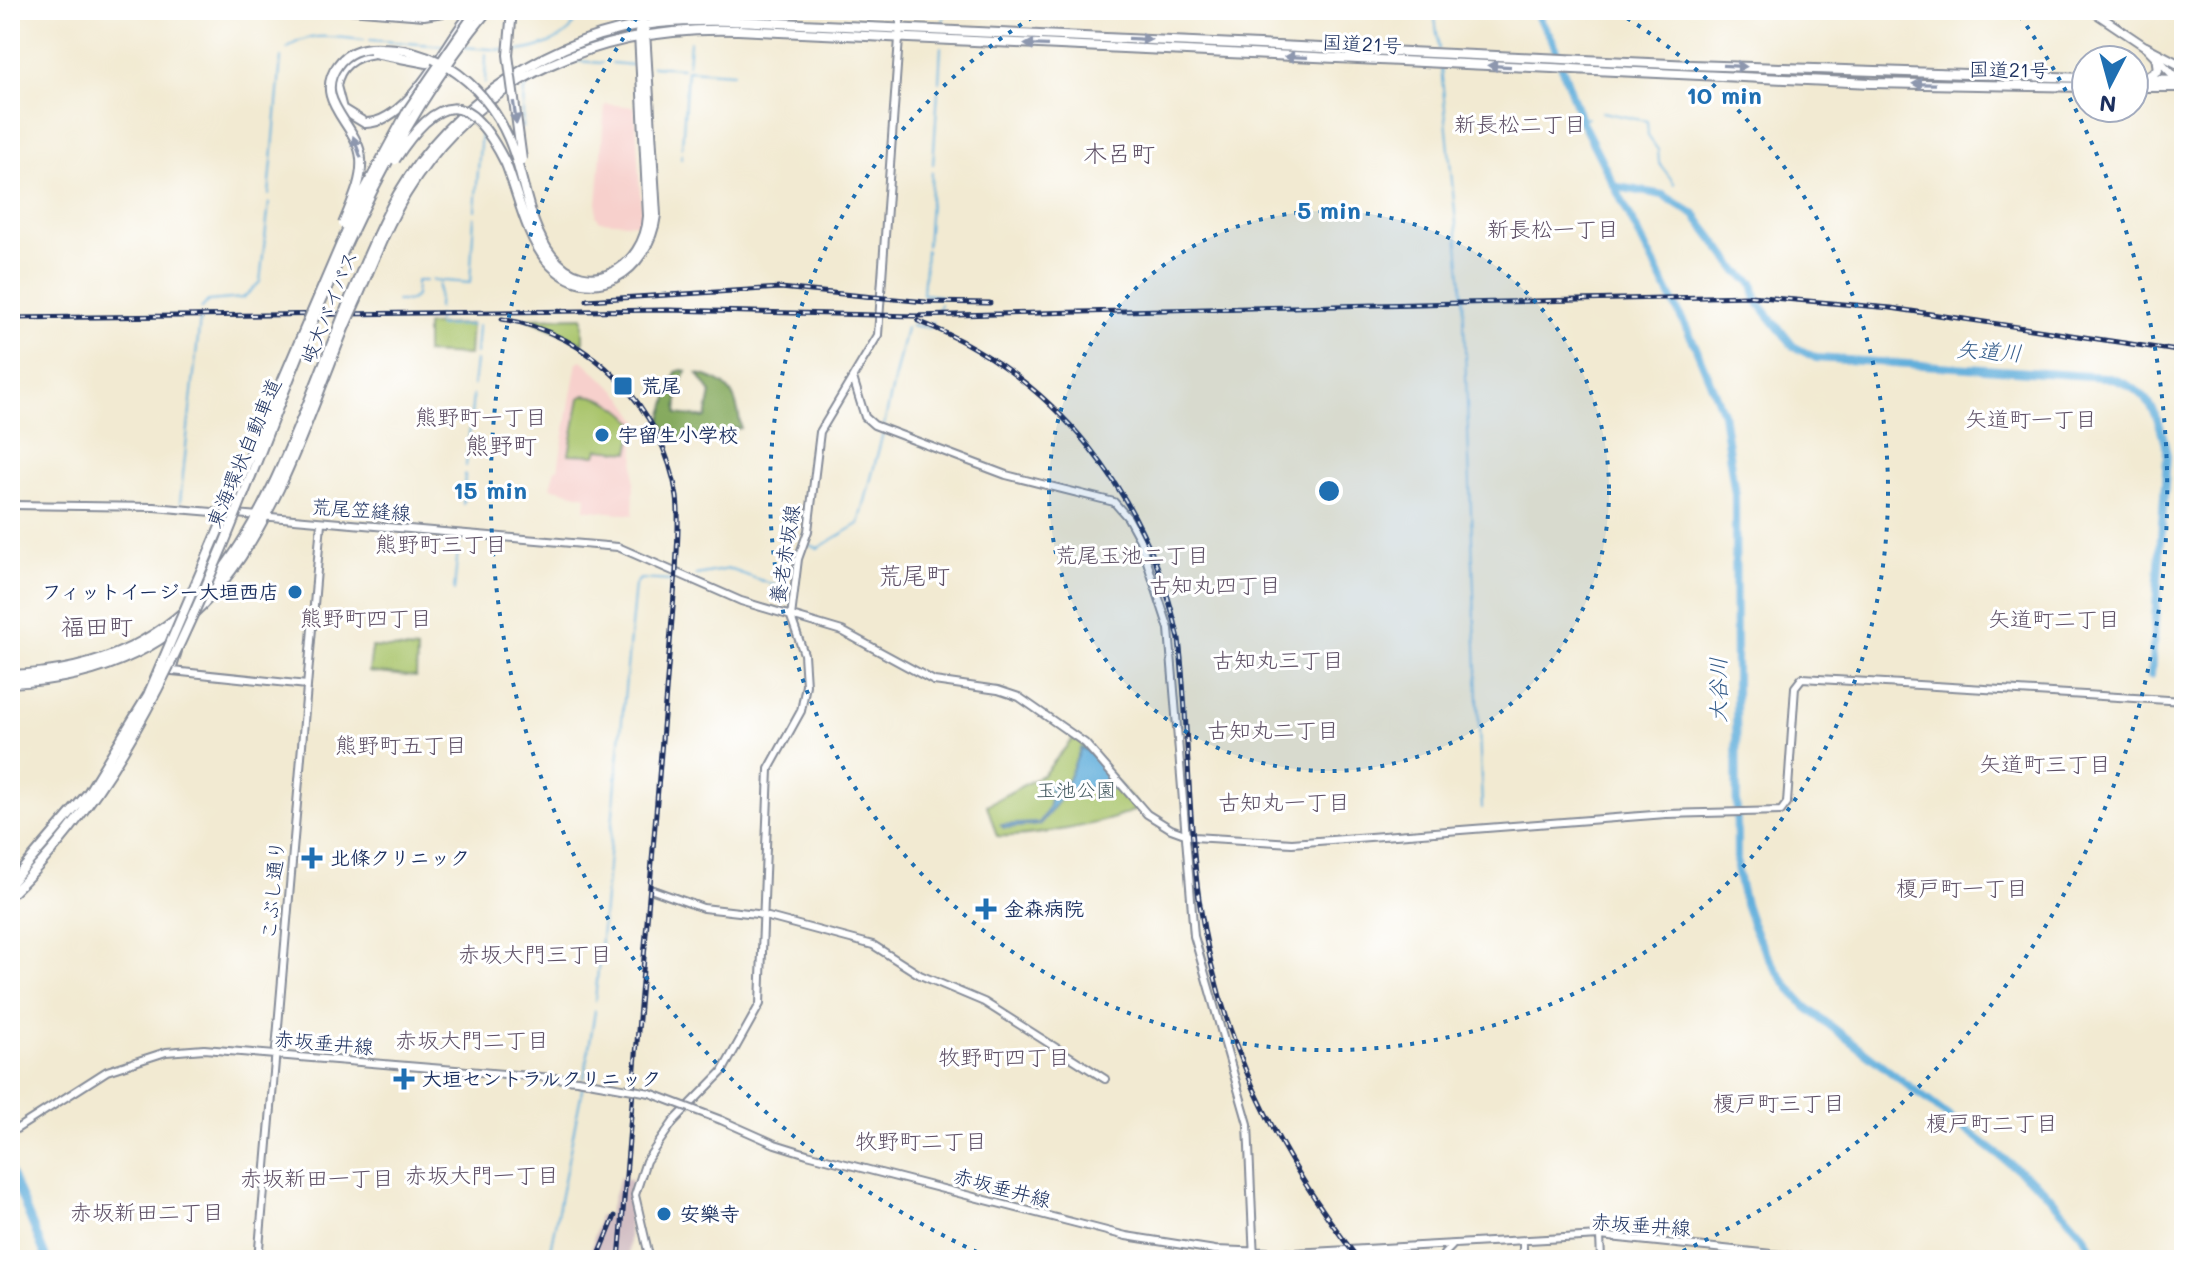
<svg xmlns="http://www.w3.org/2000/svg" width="2194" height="1270" font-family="Mali,'Klee One',sans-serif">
	<rect width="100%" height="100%" fill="#fff"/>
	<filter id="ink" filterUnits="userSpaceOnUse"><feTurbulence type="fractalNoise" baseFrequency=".0125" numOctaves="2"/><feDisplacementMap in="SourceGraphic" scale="16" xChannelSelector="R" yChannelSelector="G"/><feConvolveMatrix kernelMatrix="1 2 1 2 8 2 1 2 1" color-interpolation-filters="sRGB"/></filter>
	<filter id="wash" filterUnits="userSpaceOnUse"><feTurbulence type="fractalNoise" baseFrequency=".006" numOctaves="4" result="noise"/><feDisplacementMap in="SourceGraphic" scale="32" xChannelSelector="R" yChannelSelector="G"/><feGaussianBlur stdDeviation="1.8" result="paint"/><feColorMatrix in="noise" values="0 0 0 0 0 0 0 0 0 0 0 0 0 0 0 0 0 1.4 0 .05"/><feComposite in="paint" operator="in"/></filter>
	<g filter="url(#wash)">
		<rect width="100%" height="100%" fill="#f2ead2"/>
		<path fill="#f7d0cc" d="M605,104L635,107L642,224L600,221L596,216Z
			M582,360L623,397L645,430L635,441L633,515L585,509L586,496L550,487L555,469H558L577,362Z"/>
		<path fill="#d2bec3" d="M620,1177L632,1180L628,1260H578V1255L591,1250L599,1215L607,1217Z"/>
		<path fill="#a9c46a" stroke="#627a64" stroke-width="2" d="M583,317V343L531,320V318Z
			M471,324L469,355L426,353V325Z
			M585,395C605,397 620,407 635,423L629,452L598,449L596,455L569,454L580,398Z
			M372,647L417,650L416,677L369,672Z
			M1075,736L1139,807C1119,823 1024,838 997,836L987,805L1044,774Z"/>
		<path fill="#86aa5e" stroke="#506c5e" stroke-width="2" d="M682,370L687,371L679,385L677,414L706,418L711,393L698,374C732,382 736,395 741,428L731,429L722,444L710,439L672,437L661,421L676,372Z"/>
		<path fill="#62afdb" stroke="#3e6f9c" stroke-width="2" d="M1081,748L1089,752L1124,791L1096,786L1064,794L1040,825L1004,828L1001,825L1039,823C1049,810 1050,805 1051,791L1038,784L1067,782Z"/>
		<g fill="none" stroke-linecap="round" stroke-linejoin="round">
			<path stroke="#62afdb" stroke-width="2" d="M1434,10L1439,49
				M692,14V10
				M943,23L944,10
				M370,40L445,46
				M463,47L504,50
				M287,49C307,30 338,38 364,40
				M511,51C526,52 561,42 571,29C575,23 575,16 575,10
				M612,63L633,65
				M688,65L690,42
				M652,66L682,68
				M1441,67L1463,296L1482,808
				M939,82L941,47
				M485,83L486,54
				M1602,112L1647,121L1648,136L1658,150L1659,163L1675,184
				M1581,120L1588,118
				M522,128L524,91L529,84L576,61L602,63
				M682,148L687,70L733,73
				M681,159L682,153
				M933,165L938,91
				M269,195L281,58
				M475,210L481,131
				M927,246L932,172
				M926,250L923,294L940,296
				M432,280L470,283L474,217
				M396,301H409L416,296V281H426
				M438,308L439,284
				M201,309L208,301L243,298L260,282L269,203
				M939,309L940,304
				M438,321V316
				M932,324L933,322
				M910,325L930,328
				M438,326L472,325
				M476,354L478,326
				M473,386L476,361
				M884,425L906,328
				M466,466L473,395
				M180,502L200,319
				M463,504L465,474
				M807,544L818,548L859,524L883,433
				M696,575L729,569L791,591
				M454,591L459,537
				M595,1001L635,585L640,579L672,581
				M584,1078L595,1011
				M548,1260L583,1085"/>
			<path stroke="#62afdb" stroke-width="8" d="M1534,10L1552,39L1581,120L1694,343L1723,413L1735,494L1737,867C1745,922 1768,967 1806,1007L2043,1189L2082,1233L2098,1260
				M1618,187L1663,195L1695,215L1739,273L1753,283L1757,301L1793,346L1816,358L2105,377C2148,386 2161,416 2167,456L2151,675
				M10,1170L47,1260"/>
		</g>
	</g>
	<g filter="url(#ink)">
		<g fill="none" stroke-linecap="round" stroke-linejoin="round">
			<defs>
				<path id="secondary" d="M349,10L424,16L463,10
					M853,378L865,417L874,425L1006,475L1114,502L1128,518L1140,540L1169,629L1194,936L1248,1124L1254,1260
					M10,505L154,507L618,547L741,601L842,631L934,681L998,690L1019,697L1085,743L1147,814L1171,829L1193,837L1292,843L1666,814L1781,811L1787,803L1795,687L1802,678L2184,701
					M178,651L172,671L307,685
					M653,890L703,908L757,914L873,945L920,975L984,1002L1105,1079
					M721,1120L775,1144L807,1154L1126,1236L1215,1250L1294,1253L1600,1236L1830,1260
					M10,1133L107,1071L166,1052L204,1049L577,1080
					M1600,1236L1601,1260
					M1523,1241V1260
					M258,1260L321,523
					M650,1260L635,1195L646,1161L674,1121L722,1072L760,1004L769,769L801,711L806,685L804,654L791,617L798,559L808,531L820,432L878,335L901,10
					M1444,1260V1254L1452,1246"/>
				<path id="primary" d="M2091,10L2146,47L2179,81
					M642,26L643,10"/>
				<path id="highway" d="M2146,47L2184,67
					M374,53C354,56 339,65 336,86L342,109L365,123C406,124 442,51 465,21
					M2147,77L2158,70L2156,56
					M2134,79L2184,80
					M2134,87H2184
					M517,162C526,192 532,231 552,256C587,302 645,268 648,216L639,33
					M506,164C518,194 526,236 547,261C591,311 649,271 656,215L645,31
					M350,298C365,263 379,227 398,194C451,103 554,34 659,23C699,19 740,21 780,23L1692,65L2086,78
					M357,299C372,264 386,227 406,194C478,75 603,25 738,30L1871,83L2086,87
					M10,675C226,668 270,492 339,326
					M10,683C232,674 276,499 345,326"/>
			</defs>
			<use href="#secondary" stroke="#868c98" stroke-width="10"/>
			<use href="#primary" stroke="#868c98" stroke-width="11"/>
			<use href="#highway" stroke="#868c98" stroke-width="12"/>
			<use href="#secondary" stroke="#fff" stroke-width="6"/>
			<use href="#primary" stroke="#fff" stroke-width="7"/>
			<use href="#highway" stroke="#fff" stroke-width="8"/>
			<defs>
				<path id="rail" d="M587,300L780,288L926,302L990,303
					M10,318L668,310L915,316L1749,296L1891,308L2184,352
					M502,319C592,333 663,407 677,497C680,521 677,546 676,571L619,1260
					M918,321C1057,376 1147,495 1179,639C1189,726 1187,813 1199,899C1219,1038 1274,1150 1359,1260
					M597,1260L615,1216"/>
			</defs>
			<use href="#rail" stroke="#1b2f5e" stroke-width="5"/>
			<use href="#rail" stroke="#fff" stroke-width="2" stroke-dasharray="6" stroke-linecap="butt"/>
			<defs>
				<path id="secondary-bridge" d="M577,1080L650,1093L721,1120"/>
				<path id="highway-bridge" d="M512,10L508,55L522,160
					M374,53L427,63
					M395,160C439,93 468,88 506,164
					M343,224C351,204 363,181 361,159C359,125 311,101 338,65C348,51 365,47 382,48C450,49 499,100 517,162
					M339,326L350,298
					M345,326L357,299
					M10,884L88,793L148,695L361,197L408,110L477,10
					M10,895C112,798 169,673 223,546C298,363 361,165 488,10"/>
			</defs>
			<use href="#secondary-bridge" stroke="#868c98" stroke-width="10" stroke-linecap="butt"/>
			<use href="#highway-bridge" stroke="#868c98" stroke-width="12" stroke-linecap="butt"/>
			<use href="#secondary-bridge" stroke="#fff" stroke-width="6"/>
			<use href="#highway-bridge" stroke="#fff" stroke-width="8"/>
		</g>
		<defs><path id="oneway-solid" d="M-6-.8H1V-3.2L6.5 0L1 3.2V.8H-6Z" transform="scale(2)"/></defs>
		<g fill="#8d97ae">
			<use href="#oneway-solid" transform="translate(1140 39) rotate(3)"/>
			<use href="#oneway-solid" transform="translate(1036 45) rotate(-178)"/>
			<use href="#oneway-solid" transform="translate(1296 57) rotate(-178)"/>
			<use href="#oneway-solid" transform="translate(1499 66) rotate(-177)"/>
			<use href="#oneway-solid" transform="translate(1735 66) rotate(3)"/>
			<use href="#oneway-solid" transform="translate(1924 84) rotate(-179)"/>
			<use href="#oneway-solid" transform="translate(515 113) rotate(82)"/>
			<use href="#oneway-solid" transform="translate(357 147) rotate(-110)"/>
		</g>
	</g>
	<circle cx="1329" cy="491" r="280" fill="#1f6fb2" fill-opacity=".12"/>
	<g fill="none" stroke="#1f6fb2" stroke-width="4" stroke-dasharray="4 8">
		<circle cx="1329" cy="491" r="280"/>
		<path d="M1617 12A559 559 0 1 1 1041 12"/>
		<path d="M988 1257A839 839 0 0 1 638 16M2020 16A839 839 0 0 1 1670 1257"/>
	</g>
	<g fill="#1f6fb2" stroke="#fff" stroke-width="3">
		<rect x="613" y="376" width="20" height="20" rx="4"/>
		<circle cx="602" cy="435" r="8"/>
		<circle cx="295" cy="592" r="8"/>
		<path d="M308 846h8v8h8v8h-8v8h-8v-8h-8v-8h8z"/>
		<path d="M982 897h8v8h8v8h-8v8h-8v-8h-8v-8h8z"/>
		<path d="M400 1067h8v8h8v8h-8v8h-8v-8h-8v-8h8z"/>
		<circle cx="664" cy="1214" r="8"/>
	</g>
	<g text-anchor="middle" stroke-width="6" stroke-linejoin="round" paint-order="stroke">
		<g font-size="20" fill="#1b2f5e" stroke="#fff">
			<text transform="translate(1362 44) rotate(3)" y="7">国道21号</text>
			<text transform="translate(2009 70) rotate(1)" y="7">国道21号</text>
			<text transform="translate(329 307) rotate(-68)" y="7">岐大バイパス</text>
			<text transform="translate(244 453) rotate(-67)" y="7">東海環状自動車道</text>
			<text transform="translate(361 510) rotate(4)" y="7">荒尾笠縫線</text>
			<text transform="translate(785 554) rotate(-81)" y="7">養老赤坂線</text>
			<text transform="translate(273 890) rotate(-85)" y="7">こぶし通り</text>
			<text transform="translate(324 1043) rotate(5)" y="7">赤坂垂井線</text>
			<text transform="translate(1002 1188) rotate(15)" y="7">赤坂垂井線</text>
			<text transform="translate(1641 1225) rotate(4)" y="7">赤坂垂井線</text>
		</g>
		<g font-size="20" font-weight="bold" fill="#1b2f5e" stroke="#fff" text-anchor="start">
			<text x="641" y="393">荒尾</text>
			<text x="618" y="442">宇留生小学校</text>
			<text x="279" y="599" text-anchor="end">フィットイージー大垣西店</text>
			<text x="330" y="865">北條クリニック</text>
			<text x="1004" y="916">金森病院</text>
			<text x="422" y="1086">大垣セントラルクリニック</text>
			<text x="680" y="1221">安樂寺</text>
		</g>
		<g font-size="20" fill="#465c62" stroke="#fff">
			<text x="1076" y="797">玉池公園</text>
		</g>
		<g font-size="22" fill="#5f5166" stroke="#fff">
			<text x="1520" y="132">新長松二丁目</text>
			<text x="1553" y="237">新長松一丁目</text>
			<text x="481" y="425">熊野町一丁目</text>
			<text x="2031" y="427">矢道町一丁目</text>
			<text x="441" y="552">熊野町三丁目</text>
			<text x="1132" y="563">荒尾玉池二丁目</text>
			<text x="1215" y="593">古知丸四丁目</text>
			<text x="366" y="626">熊野町四丁目</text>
			<text x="2054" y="627">矢道町二丁目</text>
			<text x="1278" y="668">古知丸三丁目</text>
			<text x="1273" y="738">古知丸二丁目</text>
			<text x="401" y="753">熊野町五丁目</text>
			<text x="2045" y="772">矢道町三丁目</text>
			<text x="1284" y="810">古知丸一丁目</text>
			<text x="1962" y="896">榎戸町一丁目</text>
			<text x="535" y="962">赤坂大門三丁目</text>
			<text x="472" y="1048">赤坂大門二丁目</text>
			<text x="1004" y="1065">牧野町四丁目</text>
			<text x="1779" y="1111">榎戸町三丁目</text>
			<text x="1992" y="1131">榎戸町二丁目</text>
			<text x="921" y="1149">牧野町二丁目</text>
			<text x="482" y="1183">赤坂大門一丁目</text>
			<text x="317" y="1186">赤坂新田一丁目</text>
			<text x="147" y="1220">赤坂新田二丁目</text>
		</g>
		<g font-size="22" font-style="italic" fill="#345c8a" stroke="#fff">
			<text transform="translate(1989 351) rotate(4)" y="8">矢道川</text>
			<text transform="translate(1718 690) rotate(-90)" y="8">大谷川</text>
		</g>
		<g font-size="24" fill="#5f5166" stroke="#fff">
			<text x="1119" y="162">木呂町</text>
			<text x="501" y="454">熊野町</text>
			<text x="914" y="584">荒尾町</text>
			<text x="97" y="635">福田町</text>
		</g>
	</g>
	<circle cx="1329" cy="491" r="12" fill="#1f6fb2" stroke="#fff" stroke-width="4"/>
	<g font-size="24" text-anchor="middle" font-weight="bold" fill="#1f6fb2" stroke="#fff" stroke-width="6" stroke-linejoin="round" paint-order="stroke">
		<text x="1724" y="104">10 min</text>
		<text x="1329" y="219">5 min</text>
		<text x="490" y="499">15 min</text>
	</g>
	<rect width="2194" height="1270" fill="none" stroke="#fff" stroke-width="40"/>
	<g transform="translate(2110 84) rotate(186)"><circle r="38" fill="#ffffff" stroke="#a4acbf" stroke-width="2"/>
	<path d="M0-6L14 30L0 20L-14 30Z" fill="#1f6fb2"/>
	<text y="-12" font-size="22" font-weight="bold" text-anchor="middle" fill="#1b2f5e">N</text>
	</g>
</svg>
